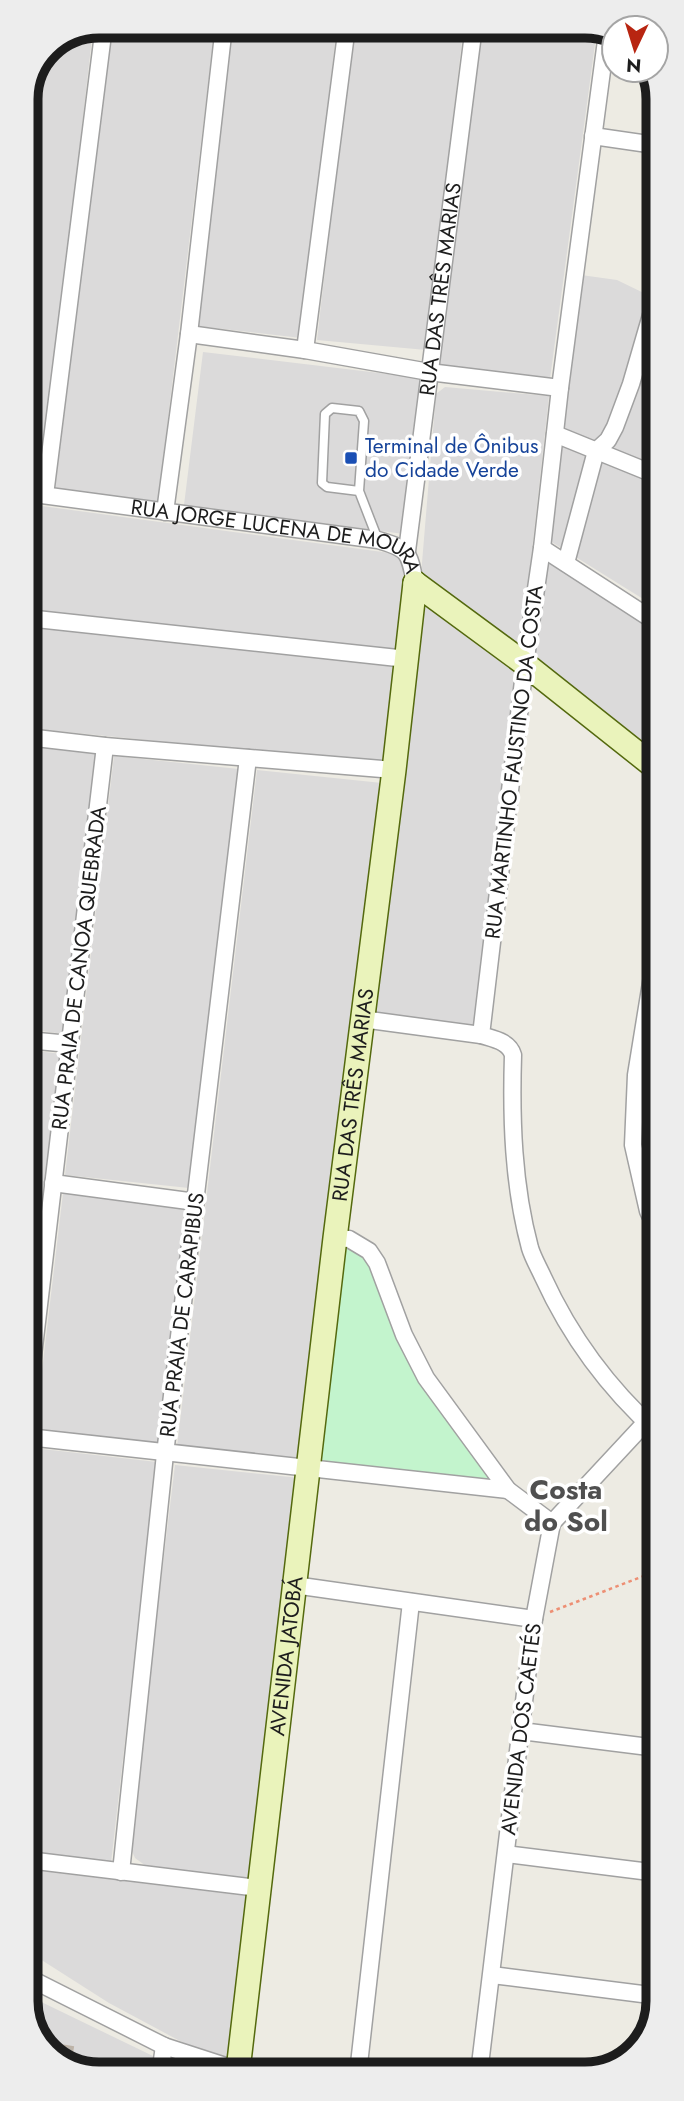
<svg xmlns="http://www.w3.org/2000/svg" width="684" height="2101" font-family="Jost,sans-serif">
	<rect width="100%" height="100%" fill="#edebe3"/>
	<path fill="#dbdada" d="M112,26H215L158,502L55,489Z
		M231,26H337L301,338L197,326Z
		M353,26H441L461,29L463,32L426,350L317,340Z
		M478,26H590L597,29L550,379L441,367L440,364Z
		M93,29L41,487L27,485L26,95L48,47Z
		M581,275L617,280L656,299V467L567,430L564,426L570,351Z
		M203,352L421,378L404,534L184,505Z
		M445,387L549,396L521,651L421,575L436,394Z
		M562,446L656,483V607L550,541Z
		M27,504L405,555L398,650L27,609Z
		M551,562L656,628V751L535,657L545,568Z
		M429,607L518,669L473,1027L370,1013L420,611Z
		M27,624L396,665L386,764L27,728Z
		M27,746L96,754L64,1034L27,1029Z
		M114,756L239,769L189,1188L65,1175Z
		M257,770L382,783L302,1463L177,1447Z
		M28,1050L62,1054L28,1338Z
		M63,1193L186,1208L158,1445L35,1430Z
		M33,1448L157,1462L111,1863L28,1852V1488Z
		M175,1465L300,1478L251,1878L146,1866L135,1858L129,1844Z
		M28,1869L249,1896L229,2057L201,2050L180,2041L109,2003L29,1952Z
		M29,1996L186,2072L185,2074L94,2075L51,2057L29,2020Z"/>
	<path fill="#c3f4cd" d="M345,1248C374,1249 376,1291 386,1312C413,1372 449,1424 489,1476L488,1480L483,1482L318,1460Z"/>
	<path fill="#bab4ad" stroke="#bdb3a7" stroke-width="2" d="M657,1679V1734L651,1733Z
		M42,2042L73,2047L70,2065L51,2057Z
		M76,2064L108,2069L107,2075H94L76,2067Z"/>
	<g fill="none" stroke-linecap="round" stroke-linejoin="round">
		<defs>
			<path id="lane" d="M359,491L327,487L322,483L325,414L332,408L359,411L364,421L359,491L378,540"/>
			<g id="street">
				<path d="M607,33L560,388L542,548L525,664L481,1035C493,1039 509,1041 513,1055C511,1119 513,1185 530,1248C533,1258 539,1268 543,1277C570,1336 608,1388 657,1432"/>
				<path d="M593,136L655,145"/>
				<path d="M189,334L305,350L429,372L560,388"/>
				<path d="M305,350L347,26"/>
				<path d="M555,434L656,475"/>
				<path id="s1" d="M27,493L378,540C409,549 409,552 415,583"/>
				<path d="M45,495L104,26"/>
				<path d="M165,512L189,334L224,26"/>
				<path d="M542,548L656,622"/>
				<path id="s2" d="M407,551L474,26"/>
				<path d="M566,563L596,451L608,440L615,427L631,384L656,298"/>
				<path d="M27,618L407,659"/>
				<path d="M27,737L105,746L394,770"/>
				<path d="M656,952L636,1075L633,1145L648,1211L657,1230"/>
				<path d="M362,1019L481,1035"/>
				<path d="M27,1040L70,1044"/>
				<path d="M53,1183L196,1202"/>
				<path d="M335,1238L349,1239L369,1251L377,1263L404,1335L426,1378L508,1490L552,1523"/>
				<path d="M28,1398L105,746"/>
				<path d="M28,1437L508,1490"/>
				<path d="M294,1585L534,1619"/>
				<path d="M521,1731L657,1748"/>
				<path d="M506,1854L658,1873"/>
				<path d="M28,1860L258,1888"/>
				<path d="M121,1872L165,1454L248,758"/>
				<path d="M492,1975L658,1996"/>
				<path d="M29,1978L164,2046L238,2070V2074"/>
				<path d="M358,2073L411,1602"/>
				<path d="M479,2073L534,1619L552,1523L646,1422"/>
				<path d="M160,2074L164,2046"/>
			</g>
			<g id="secondary">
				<path d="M415,583L525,664L656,768"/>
				<path id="s3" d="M274,2074L238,2070L335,1238L394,770L415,583"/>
			</g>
		</defs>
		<use href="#lane" stroke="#a1a1a1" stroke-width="11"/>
		<use href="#street" stroke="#a1a1a1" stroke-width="19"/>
		<use href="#secondary" stroke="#54690e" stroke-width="26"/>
		<path stroke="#ed8f74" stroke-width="2.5" stroke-dasharray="3.5 3.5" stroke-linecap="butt" d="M550,1612L657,1571"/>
		<use href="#lane" stroke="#fff" stroke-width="8"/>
		<use href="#street" stroke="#fff" stroke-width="16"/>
		<use href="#secondary" stroke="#eaf3bb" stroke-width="23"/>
	</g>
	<rect fill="#1a4fb4" stroke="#fff" stroke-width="2.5" x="344" y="451" width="14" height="14" rx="3.5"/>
	<g text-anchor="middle" stroke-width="7" stroke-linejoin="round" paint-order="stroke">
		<g font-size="21" fill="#1d1d1d" stroke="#fff">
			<text dy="7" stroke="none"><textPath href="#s2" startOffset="264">RUA DAS TRÊS MARIAS</textPath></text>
			<text dy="7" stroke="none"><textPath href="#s1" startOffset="256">RUA JORGE LUCENA DE MOURA</textPath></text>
			<text transform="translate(514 762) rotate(-83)" y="7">RUA MARTINHO FAUSTINO DA COSTA</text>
			<text transform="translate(79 968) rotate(-83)" y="7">RUA PRAIA DE CANOA QUEBRADA</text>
			<text dy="7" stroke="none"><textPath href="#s3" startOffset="1018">RUA DAS TRÊS MARIAS</textPath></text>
			<text transform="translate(182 1315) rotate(-83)" y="7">RUA PRAIA DE CARAPIBUS</text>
			<text dy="7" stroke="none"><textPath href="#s3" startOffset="453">AVENIDA JATOBÁ</textPath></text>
			<text transform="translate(521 1729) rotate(-83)" y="7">AVENIDA DOS CAETÉS</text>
		</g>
		<g font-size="21" fill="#164399" stroke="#fff" text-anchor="start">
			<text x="365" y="453">Terminal de Ônibus<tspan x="365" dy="24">do Cidade Verde</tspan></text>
		</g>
		<g font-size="28" font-weight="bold" fill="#505050" stroke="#fff">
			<text x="566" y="1499">Costa<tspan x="566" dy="32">do Sol</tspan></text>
		</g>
	</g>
	<path d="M0 0H684V2101H0ZM99 38H585A61 61 0 0 1 646 99V2001A61 61 0 0 1 585 2062H99A61 61 0 0 1 38 2001V99A61 61 0 0 1 99 38Z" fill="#ededed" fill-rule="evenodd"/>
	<path fill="none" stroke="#1d1d1d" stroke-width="9" d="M99 38H585A61 61 0 0 1 646 99V2001A61 61 0 0 1 585 2062H99A61 61 0 0 1 38 2001V99A61 61 0 0 1 99 38Z"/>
	<g transform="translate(635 49) rotate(184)"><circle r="33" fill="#ffffff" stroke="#a5a5a5" stroke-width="2"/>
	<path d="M0-5L12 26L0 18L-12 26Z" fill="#b82511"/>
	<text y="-10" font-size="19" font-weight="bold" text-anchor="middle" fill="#1d1d1d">N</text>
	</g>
</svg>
